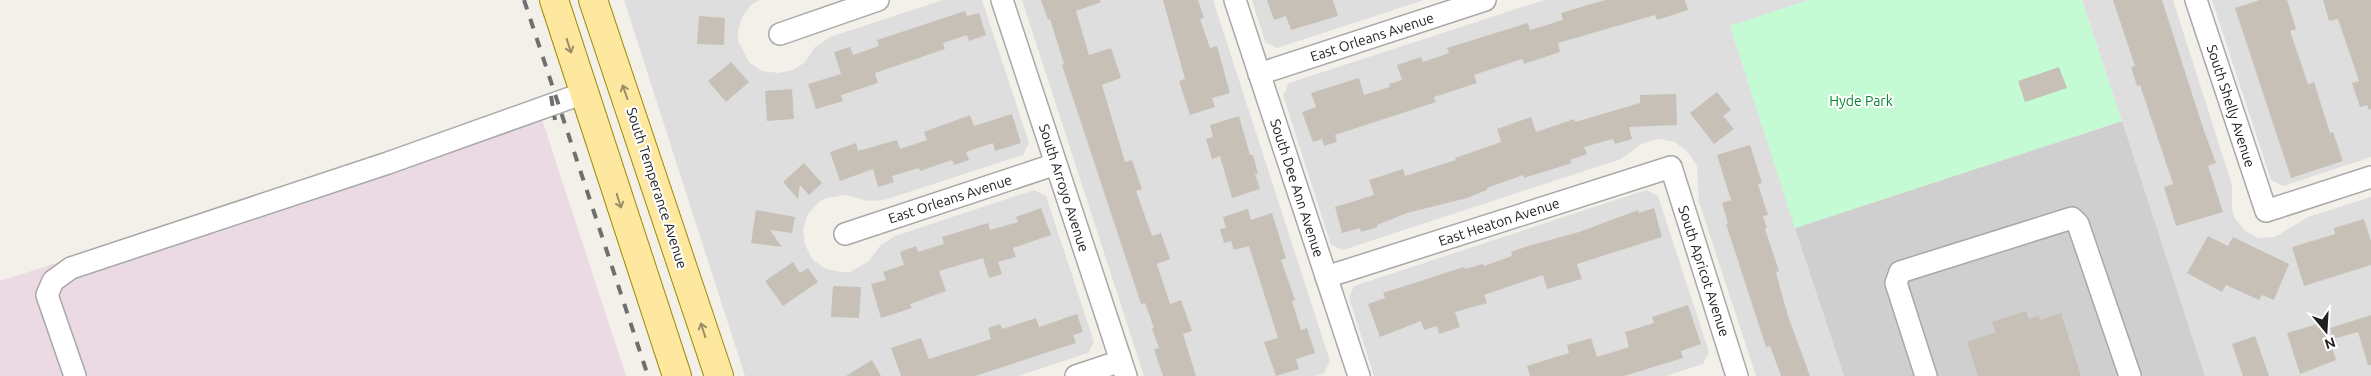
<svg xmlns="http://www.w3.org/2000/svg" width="2371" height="376" font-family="Ubuntu,sans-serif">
	<rect width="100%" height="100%" fill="#f2f0e8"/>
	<path fill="#dfdede" d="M624,0H760L752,4L742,17L738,32V41L749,62L762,71L778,73L793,70L804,63L815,47L830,37L943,0H982L1029,143L1023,155L884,200L868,201L846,195L826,198L819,202L808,214L803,229L805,245L813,260L826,269L842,272H850L869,261L880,246L895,236L1034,190L1046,196L1094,342L1088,353L1018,376H745Z
		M1022,0H1213L1330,361L1324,373L1314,376H1144Z
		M1252,0H1424L1277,48L1265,42Z
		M1544,0H1809L1730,26L1844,376H1756L1699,202L1697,166L1688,152L1675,142L1665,140L1657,139L1641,144L1621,159L1343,250L1331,245L1283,95L1289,83Z
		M2082,0H2173L2232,185V209L2234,217L2245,231L2259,238L2275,237L2308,217L2371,197V376H2205Z
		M2212,0H2371V157L2283,186L2271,180Z
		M1646,190L1658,196L1709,352L1703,364L1666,376H1374L1349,298L1354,286Z"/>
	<path fill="#ebd9e4" d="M539,110L626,376H0V281Z"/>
	<path fill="#cfcfcf" d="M2122,121L2205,376H1844L1795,228Z"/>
	<path fill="#c5fbd4" d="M1809,0H2082L2122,121L1795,228L1730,26Z"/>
	<path fill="#c7c0b6" d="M1041,0H1100L1101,2L1076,11L1089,55L1111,48L1121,78L1102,85L1125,162L1132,160L1142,189L1136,191L1152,236L1161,233L1170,259L1157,264L1170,304L1181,300L1192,331L1183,334L1196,376H1163L1154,349L1159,348L1152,329L1154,328L1145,303L1141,304L1062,65L1064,64L1050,19L1048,20Z
		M1163,0H1198L1204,18L1200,19L1210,48L1217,46L1230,93L1212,98L1215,107L1190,115L1179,81L1185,79Z
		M1267,0H1333L1338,16L1291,30L1286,16L1274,20Z
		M1605,0H1685L1688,10L1657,20L1655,15L1558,43L1560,52L1524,64L1522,59L1474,75L1477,83L1434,97L1436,102L1335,135L1337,142L1324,146L1322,139L1313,142L1302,112L1316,107L1311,93L1359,78L1364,95L1390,87L1389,84L1402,80L1397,65L1421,57L1423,62L1449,53L1447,48L1528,23L1530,30L1563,20L1561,13Z
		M2113,0H2162L2203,128L2216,163L2208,166L2223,212L2176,226L2164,187L2173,184L2140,85L2137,86L2131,67L2135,66Z
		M2260,0H2287L2296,29L2290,31L2308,84L2314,82L2330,133L2333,132L2343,161L2291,178L2235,8Z
		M2323,0H2371V109L2369,110L2367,105L2360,107L2352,83L2359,81L2338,19L2329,21Z
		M965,11L967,16L979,13L986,35L969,41L967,35L943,43L945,49L875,73L878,83L841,95L843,101L816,109L808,84L841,74L834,52L850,47L853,55L879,46L877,40Z
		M699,16L725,18L724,45L697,44Z
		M731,62L749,82L726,102L708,81Z
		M2059,67L2067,88L2025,102L2018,81Z
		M792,89L794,119L767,121L765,91Z
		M1717,92L1731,110L1723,116L1734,129L1714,144L1690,113Z
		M1676,94L1677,125L1629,127L1632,139L1615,144L1613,139L1584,147L1587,154L1570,160L1572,163L1524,178L1523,175L1487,188V190L1467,198L1407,213L1377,225L1378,227L1361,232L1360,228L1342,233L1335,207L1374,195L1369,180L1403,169L1405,176L1456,160L1455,158L1501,142L1497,129L1531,117L1536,132L1574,119L1575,122L1640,103V95Z
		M1012,114L1021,143L995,151L993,143L966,152L969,160L954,165L952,160L920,171L919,168L892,176L894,182L878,187L873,169L840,181L830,152L856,143L858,151L897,140L900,149L927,140L924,132L970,115L974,126Z
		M1239,116L1250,155H1253L1258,174H1255L1260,189L1232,198L1220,156L1212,159L1206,139L1213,137L1210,125Z
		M1750,145L1762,183L1758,184L1768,215L1763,216L1767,228L1765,229L1779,271L1776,273L1788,316L1810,376H1781L1770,346L1766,347L1726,224L1728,223L1722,203L1731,200L1717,155Z
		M804,163L822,183L809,195L800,185L798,199L783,182Z
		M1041,208L1051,235L1013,248L1016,257L998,262L1002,274L989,278L983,258L939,271L946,291L910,304L912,308L881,318L871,284L886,280L883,272L904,265L900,252L916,246L918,252L944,244L942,237L988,223L990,230L1018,222L1016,217Z
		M1654,208L1662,237L1577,264L1582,279L1547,289L1543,275L1484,295L1487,303L1455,312L1460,327L1439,334L1437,326L1424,330L1421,321L1380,337L1368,304L1385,298L1383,293L1464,267L1465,269L1483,264L1484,266L1512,256L1511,252L1528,246L1579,232L1638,210L1639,213Z
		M1248,209L1251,220L1272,213L1286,258L1281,260L1295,300L1292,301L1301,330L1307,328L1315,353L1296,359L1299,369L1276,376L1264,342L1278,338L1249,246L1234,250L1231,241L1224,243L1220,229L1226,228L1223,217Z
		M756,210L795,217L792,233L770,230L782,247L751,243Z
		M2364,219L2371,241V265L2304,286L2292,247L2335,234L2334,228Z
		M2208,236L2228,246L2233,237L2289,264L2274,300L2262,295L2259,300L2226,285L2222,292L2187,273Z
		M793,262L800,273L808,268L818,282L783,306L765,281Z
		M833,286L861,287L859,318L831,317Z
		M1688,305L1701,344L1681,351L1683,358L1624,376H1530L1527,366L1569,353L1567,345L1591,338L1597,357L1629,347L1625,332L1654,323L1652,317Z
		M2026,311L2029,319L2039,316L2040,320L2061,313L2081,376H1978L1967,342L1996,332L1992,322Z
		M1077,314L1083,332L1073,335L1076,343L975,376H901L891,348L921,338L929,359L991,339L988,328L1000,324L1002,329L1036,318L1039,327Z
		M2371,315V365H2368L2358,332L2333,339L2330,328Z
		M2324,322L2336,360L2300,374L2287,333Z
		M2255,336L2269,376H2243L2232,344Z
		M872,360L881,376H846Z"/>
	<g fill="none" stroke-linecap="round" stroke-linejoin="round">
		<defs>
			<path id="minor" d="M1002,0L1126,376
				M1235,0L1359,376
				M2196,0L2266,211L2371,177
				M780,34L878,0
				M1259,74L1485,0
				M845,234L1056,164
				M1326,277L1671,167L1737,376
				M75,376L47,295L53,281L71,268L388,163L584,93
				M1076,376L1121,361
				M1926,376L1896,283L1900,272L2072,218L2078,224L2130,376"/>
			<path id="major" d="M554,0L677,376
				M593,0L719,376"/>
		</defs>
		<use href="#minor" stroke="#a8a8a8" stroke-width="24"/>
		<use href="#major" stroke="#9e8900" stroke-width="30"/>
		<use href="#minor" stroke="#fff" stroke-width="21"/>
		<use href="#major" stroke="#fee8a0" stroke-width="28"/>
		<path stroke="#6f6f6f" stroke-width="4" stroke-dasharray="10 10" stroke-linecap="butt" d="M524,0L648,376
			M551,96L555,120"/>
	</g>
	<defs><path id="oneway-shaft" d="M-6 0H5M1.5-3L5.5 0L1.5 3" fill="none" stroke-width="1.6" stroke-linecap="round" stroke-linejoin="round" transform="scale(1.25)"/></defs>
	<g stroke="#9b8e67">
		<use href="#oneway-shaft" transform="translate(569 46) rotate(72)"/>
		<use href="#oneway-shaft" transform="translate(625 92) rotate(-109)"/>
		<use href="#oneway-shaft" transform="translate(619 201) rotate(72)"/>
		<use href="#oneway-shaft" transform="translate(703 330) rotate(-108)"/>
	</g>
	<g text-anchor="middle" stroke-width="4" stroke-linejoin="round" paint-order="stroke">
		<g font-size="14" fill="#212121" stroke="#fff">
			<text transform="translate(1372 37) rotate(-18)" y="5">East Orleans Avenue</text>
			<text transform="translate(2231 106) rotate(72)" y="5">South Shelly Avenue</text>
			<text transform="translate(657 188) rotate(72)" y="5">South Temperance Avenue</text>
			<text transform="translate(1064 188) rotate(72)" y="5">South Arroyo Avenue</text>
			<text transform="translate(1297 188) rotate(72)" y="5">South Dee Ann Avenue</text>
			<text transform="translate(950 199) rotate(-18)" y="5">East Orleans Avenue</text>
			<text transform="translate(1499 222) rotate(-18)" y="5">East Heaton Avenue</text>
			<text transform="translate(1704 271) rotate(72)" y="5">South Apricot Avenue</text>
		</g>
		<g font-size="14" fill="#09852c" stroke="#fff">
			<text x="1861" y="106">Hyde Park</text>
		</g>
	</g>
	<g transform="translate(2326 331) rotate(162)" stroke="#ffffff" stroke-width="4" paint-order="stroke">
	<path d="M0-4L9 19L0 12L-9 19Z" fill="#212121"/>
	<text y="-8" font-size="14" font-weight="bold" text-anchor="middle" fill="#212121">N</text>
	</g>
</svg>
